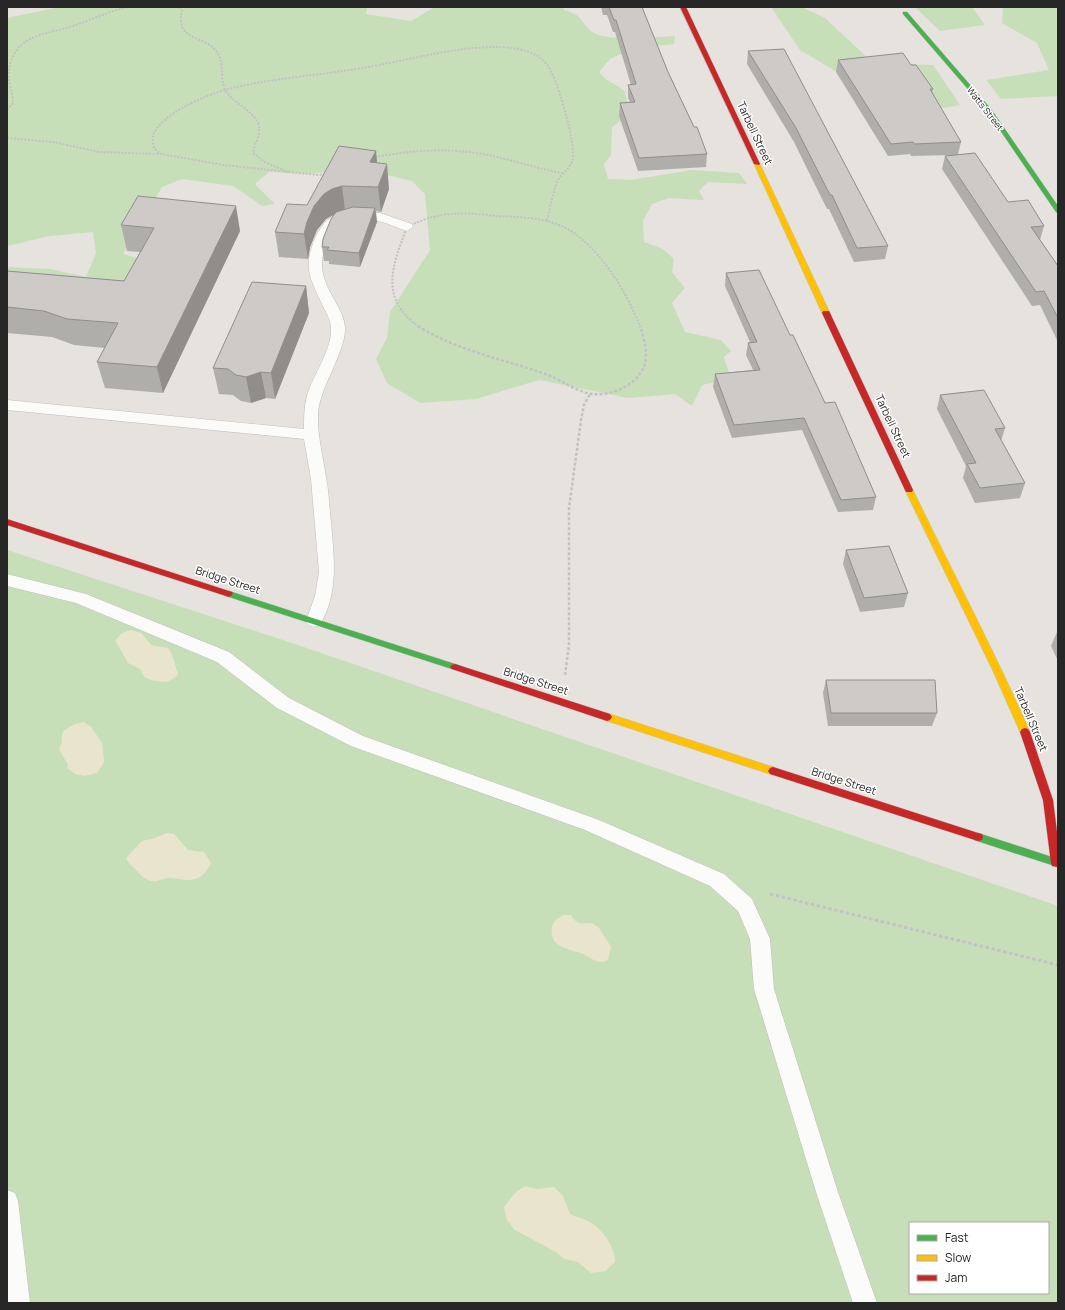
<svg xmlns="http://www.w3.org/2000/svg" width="1065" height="1310" font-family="Manrope,sans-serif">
	<rect width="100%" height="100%" fill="#e6e2de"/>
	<path fill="#c7dfb9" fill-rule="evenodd" d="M60,7H367L366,14L411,21L435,7H563L564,10C585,16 578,20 592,32C606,42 656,37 675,36L674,44L634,48L610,59L599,72L607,80L624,90L631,113L612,127L611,155L604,164L608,179L630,180L692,170L739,173L747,184L708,182L699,191L704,200L669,198L652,204L643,221L644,242L663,249L674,259L672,272L685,288L672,303L685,332L721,340L731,351L724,357L731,379L702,385L692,406L675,394L628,398L539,380L476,399L420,403L387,383L376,359L387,338L390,312L430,250L425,194L412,181L378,173L339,170L311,174L269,172L255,184L275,204L262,206L233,186L182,179L162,187L123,254L148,261L141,305L7,284V268L10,267L50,269L86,277L96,253L93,232L50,236L7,246V18Z
		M771,7H802L825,18L873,63L933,65L960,105L875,121L837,72L800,50Z
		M915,7H972L985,25L940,31Z
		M1003,7H1058V96L1001,99L986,80L1049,70L1037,43L1002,23Z
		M7,550L292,643L1058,906V1303H7ZM910,1223H1048V1293H910Z"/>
	<path fill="#e9e5cd" d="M131,630L141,633L151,645C156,647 162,646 167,648C172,649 175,667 178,673L177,676L167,682L154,681L144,677L140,669L128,663L115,640L122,633Z
		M84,722L91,727L102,743L104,761L103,764L97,773L85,776L75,774L67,768L68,765L59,749L62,742V735L63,731L75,724Z
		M167,833L174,834L188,850L204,852L211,863C202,883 189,881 172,878C167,877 164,879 160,880C150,884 142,877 136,870C133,866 128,864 126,858L142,841L152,839Z
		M565,915H571C577,926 582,923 592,923L599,928L611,947L608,960C597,966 591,957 583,954C567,948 549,948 552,927C553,921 560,916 565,915Z
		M526,1186L536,1189L554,1187L563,1196L570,1214C576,1217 582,1218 588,1221C601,1227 616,1248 615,1262L605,1271L591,1273L578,1262L564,1259L556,1252L515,1230L507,1220L504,1207L516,1192Z"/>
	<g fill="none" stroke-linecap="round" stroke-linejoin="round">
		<defs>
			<path id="lane" d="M345,212L380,213L412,224L413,227L407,231C397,228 388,223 378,221C365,218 342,217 333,229C330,232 329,238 327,242C321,256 320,269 326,283C331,297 344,312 345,327C346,353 320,385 318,414C317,435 323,456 326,477C329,492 329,507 331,522C334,559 339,592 320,625L314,627L308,625L306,621L315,596L319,572L311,479L304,439L7,410V400L304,429C304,418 304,407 307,396C313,374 332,351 331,328C331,321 327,314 324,308C310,278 302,268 316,236C323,222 330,216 345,212Z
				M7,574L86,594L229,652L289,698L363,736L599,820L724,874L752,899L770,939L774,989L838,1192L877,1303H853L816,1192L754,989L750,939L738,911L710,886L585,830L351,746L277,708L217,662L76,603L7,586Z
				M7,1190L15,1193L18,1201L30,1303H7Z"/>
			<path id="fast" d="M903,12H907L991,109L1058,206V213L1056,212L987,111L903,14Z
				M229,591L458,665L460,667L458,669L455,670L226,596L225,594L226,592Z
				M978,833L1058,859V867L974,840L973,837L974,834Z"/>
			<path id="slow" d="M757,162L760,164L830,313L829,315H823L822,313L754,164Z
				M909,487L913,490C952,571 994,650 1030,732L1028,735H1022L1020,732L993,671L905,490Z
				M607,713L776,768L778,771L776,774L773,775L604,720L602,717L604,714Z"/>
			<path id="jam" d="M680,7H686L760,164L759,165L754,164Z
				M823,311H829L830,313L913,490L912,492H906L905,490L822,313Z
				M7,519L232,592L233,594L229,597L226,596L7,525Z
				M455,664L610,714L612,717L610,720L607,721L452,669L450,667L452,665Z
				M1025,728L1028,729L1030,732L1053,800L1058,840V867L1052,866L1051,863L1043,800L1020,732L1022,729Z
				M773,767L978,833L982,834L983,837L982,840L978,841L770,774L768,771L770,768Z"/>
		</defs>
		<use href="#lane" stroke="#bfbebf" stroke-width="1"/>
		<use href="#fast" stroke="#bfbebf" stroke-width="1"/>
		<use href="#slow" stroke="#bfbebf" stroke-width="1"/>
		<use href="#jam" stroke="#bfbebf" stroke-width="1"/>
		<path stroke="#c2c2c2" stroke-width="2" stroke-dasharray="2 1.5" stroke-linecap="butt" d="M179,7L182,11C175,42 204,34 217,52C225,63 219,79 226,91C234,104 255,111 259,126C261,135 254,145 253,153L265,162L288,172
			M7,110L13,103C13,92 7,81 9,70C15,32 48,35 76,25C93,19 110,11 128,7
			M7,138L53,142L99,152L160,154
			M375,157C408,151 442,148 476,153C505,157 533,168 562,173
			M325,174L318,175L224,165L160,154L154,148C153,143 152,138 154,133C164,113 204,96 225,90C269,78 316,76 362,68C406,61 451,47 496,47C513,47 534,50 546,63C557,75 575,142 573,158C572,167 562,173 558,180C553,193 550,207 547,221
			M419,327C379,298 392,267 407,227C439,211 462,212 496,216C515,217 537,217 556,224C592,235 628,292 640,327"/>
		<path stroke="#c2c2c2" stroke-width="2.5" stroke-dasharray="3 2" stroke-linecap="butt" d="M418,326C457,351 504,359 548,375C561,380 579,393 593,394C615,396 645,382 646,356C646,346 643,335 640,326
			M565,675L569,645V508L581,420L584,405L590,394"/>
		<path stroke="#c2c2c2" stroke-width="3" stroke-dasharray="3.5 2.5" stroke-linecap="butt" d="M770,894L1058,965"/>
		<use href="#lane" fill="#fbfbfa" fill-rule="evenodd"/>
		<use href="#fast" fill="#4caf50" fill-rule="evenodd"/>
		<use href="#slow" fill="#ffc107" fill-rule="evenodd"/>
		<use href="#jam" fill="#c62828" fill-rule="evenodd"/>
	</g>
	<path fill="#b0aeab" d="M601,7H642L668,72L707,154L706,167L638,171L619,116L620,103L630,102L628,98V85H631L615,32H613L607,15H603Z
		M748,51L888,246L885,259L854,262L829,209H827L794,142L747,64Z
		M838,60L911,65L933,89L932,93L961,142L958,154L1008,202L1044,226L1040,240L1058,266V342L1040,305L1032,306L942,169L945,156L951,155L911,156L910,154L888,156L836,72Z
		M376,151L377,163L389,189L381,212L376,211L377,222L360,267L329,264V261H324L322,247L335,214L326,219L317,230L310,247L308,259L279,257L275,232L307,205Z
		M121,225L240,231L163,393L105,388L97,362L105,348L74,345L52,337L7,333V271L124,281L140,252L127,251Z
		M726,273L790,335L825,403L876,497L873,510L838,512L802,430L732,438L713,387L715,374L753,370L746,355L748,343L750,342L725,286Z
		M306,286L309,313L275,399L266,398L251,403L241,401L233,395L219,394L213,368Z
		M940,395L1005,428L1001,441L1025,483L1020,498L975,503L963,478L966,466L937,409Z
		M846,550L908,593L904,607L860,612L843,564Z
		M1057,632H1058V661L1051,646Z
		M826,680L937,713L932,726H828L823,693Z"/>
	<path fill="#908d8b" d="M376,151L378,175L370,162Z
		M387,164L389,189L381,212L378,187Z
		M342,186L345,210L335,214L326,219L317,230L310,247L308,259L304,234L307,222L314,206L324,194L332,189Z
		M236,206L240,231L163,393L157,367Z
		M375,208L377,222L360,267L359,253Z
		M306,286L309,313L275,399L271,373Z
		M261,372L266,398L251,403L246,377Z"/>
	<path fill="#cdcac7" stroke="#908d8b" d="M609,7H642L668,72L694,127H697L707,154L639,158L620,103L635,102L628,85L636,84L616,20H614Z
		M784,49L888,246L857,248L832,195H830L796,128L748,51Z
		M903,53L911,65H916L933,89H930L961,142L914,144L913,142L891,144L838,60Z
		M339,146L376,151L370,162L387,164L378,187L342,186L332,189L324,194L314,206L307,222L304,234L275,232L287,204L307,205Z
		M975,153L1008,202L1028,200L1044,226L1031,227L1058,266V318L1044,291L1036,292L945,156Z
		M138,196L236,206L157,367L97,362L118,323L67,319L44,311L7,307V271L124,281L154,228L121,225Z
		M353,207L375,208L359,253L327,250L329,247H322L323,239L331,219L336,212Z
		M759,270L790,335H793L825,403L835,402L876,497L841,500L804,418L734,425L715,374L760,370L748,343L757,342L726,273Z
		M252,282L306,286L271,373L261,372L246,377L236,375L228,369L213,368Z
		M984,390L1005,428L995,429L1025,483L980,488L967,464L976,463L940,395Z
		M889,546L908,593L864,598L846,550Z
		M826,680H935L937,713H831Z"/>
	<g text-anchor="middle" stroke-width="3" stroke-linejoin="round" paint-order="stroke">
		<g font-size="9" fill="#272727" stroke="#fff">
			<text transform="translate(985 109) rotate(52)" y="3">Watts Street</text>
		</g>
		<g font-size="11" fill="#272727" stroke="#fff">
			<text transform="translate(755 133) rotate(65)" y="4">Tarbell Street</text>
			<text transform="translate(893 426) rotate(65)" y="4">Tarbell Street</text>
			<text transform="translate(228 580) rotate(18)" y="4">Bridge Street</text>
			<text transform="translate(536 681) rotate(18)" y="4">Bridge Street</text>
			<text transform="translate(1031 719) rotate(67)" y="4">Tarbell Street</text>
			<text transform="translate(844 781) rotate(18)" y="4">Bridge Street</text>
		</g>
	</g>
	<rect width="1065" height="1310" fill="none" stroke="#272727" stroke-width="16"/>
	<rect x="909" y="1222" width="140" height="72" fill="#ffffff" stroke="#a9a9a9"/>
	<rect x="917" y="1235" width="20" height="6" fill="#4caf50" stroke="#a9a9a9"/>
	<text x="945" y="1242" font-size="12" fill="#272727">Fast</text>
	<rect x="917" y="1255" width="20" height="6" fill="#ffc107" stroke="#a9a9a9"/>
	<text x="945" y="1262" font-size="12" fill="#272727">Slow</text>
	<rect x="917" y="1275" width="20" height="6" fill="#c62828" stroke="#a9a9a9"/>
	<text x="945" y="1282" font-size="12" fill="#272727">Jam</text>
</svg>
